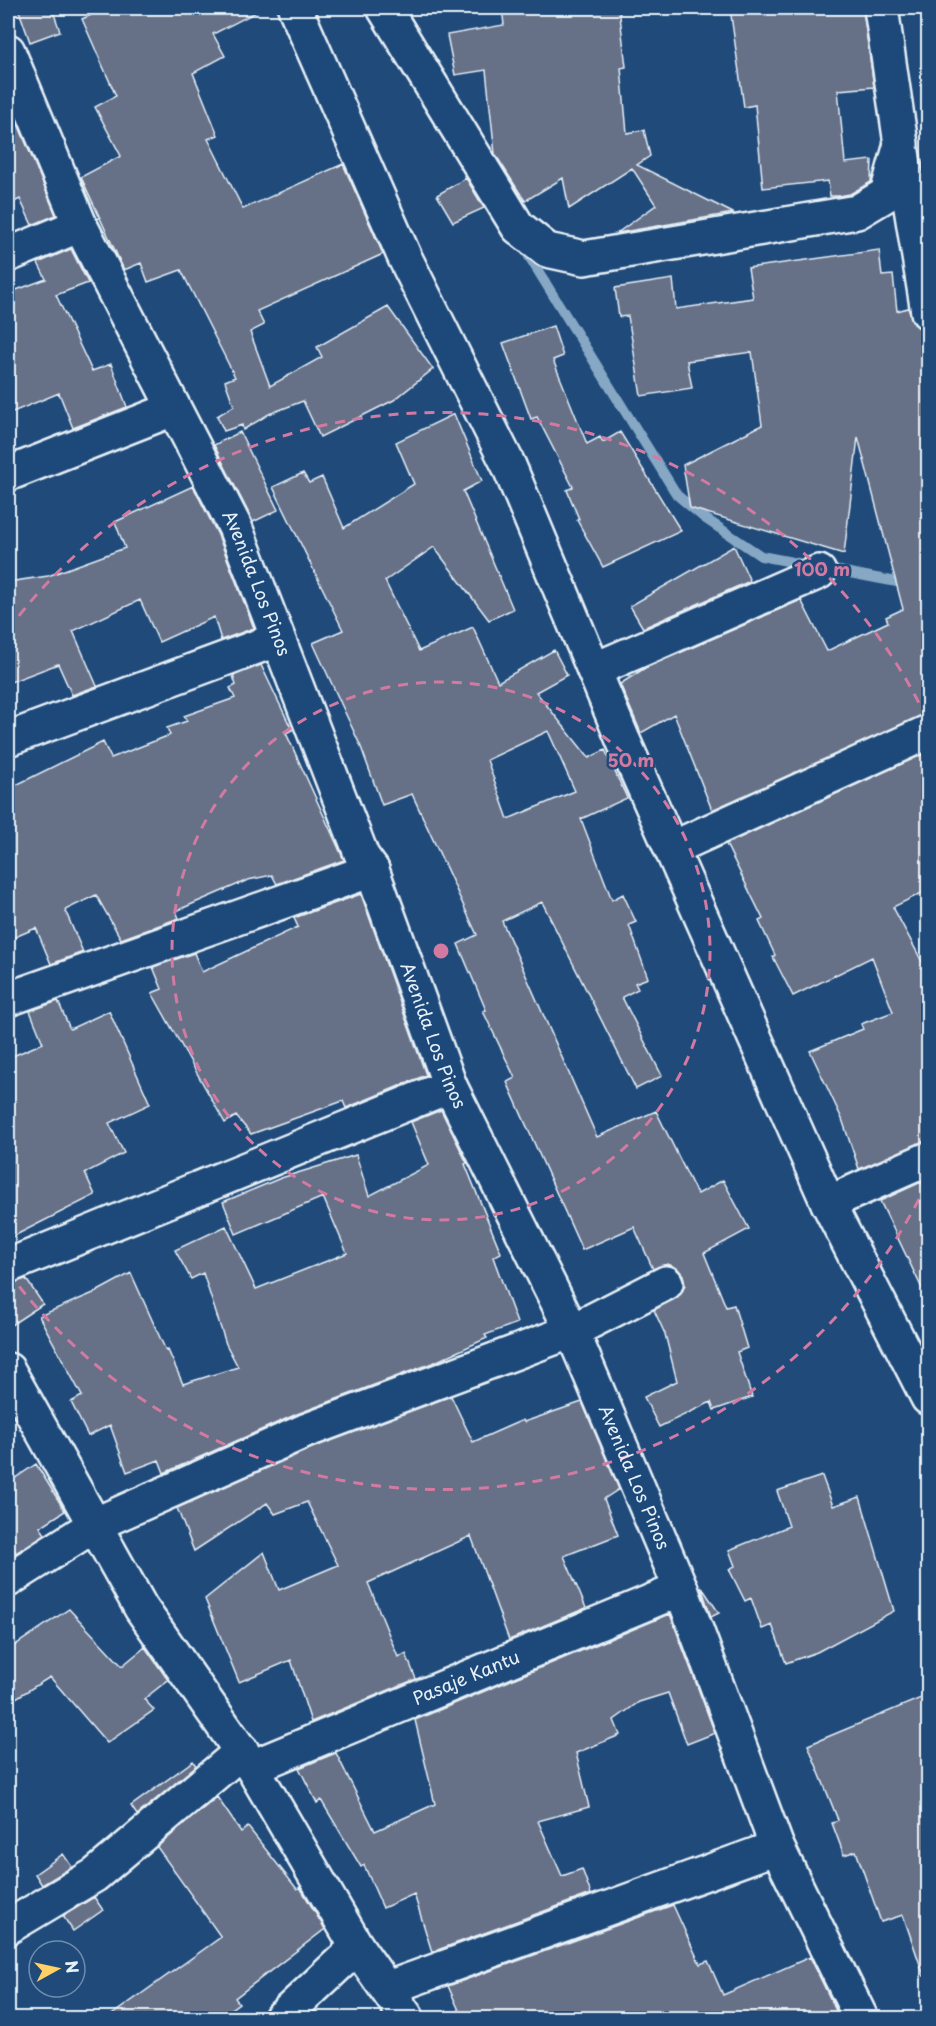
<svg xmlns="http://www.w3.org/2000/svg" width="936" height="2026" font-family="'Playpen Sans',sans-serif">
	<rect width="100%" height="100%" fill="#1f4a7a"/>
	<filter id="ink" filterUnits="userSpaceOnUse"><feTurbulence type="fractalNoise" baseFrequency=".0167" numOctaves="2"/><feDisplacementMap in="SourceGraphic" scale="12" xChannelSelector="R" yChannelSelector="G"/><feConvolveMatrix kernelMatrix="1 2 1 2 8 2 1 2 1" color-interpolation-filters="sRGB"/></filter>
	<g filter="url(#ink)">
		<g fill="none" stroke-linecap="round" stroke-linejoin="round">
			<path stroke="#86a8c4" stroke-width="10" d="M522,245L677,495L703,517L761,556L928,588"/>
		</g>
		<path fill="#666f87" stroke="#e8f1f8" stroke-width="1.5" fill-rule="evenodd" d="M18,8H52L60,31L30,42Z
			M107,8H264L213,34L225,56L193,73L218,135L208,139L243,209L343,164L383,254L257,311L264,325L250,332L270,386L322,357L317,347L388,307L433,369L394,400L320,437L303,401L269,414L243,430L242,425L224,431L217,416L234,406L225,381L235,377L181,270L148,282L141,263L124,270L81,177L121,156L95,107L116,96L82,19Z
			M502,8H619L626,67L621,68L627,133L644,130L650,156L637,165L733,213L617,233L656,205L632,168L569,209L563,178L525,201L495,154L486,70L455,75L447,35L504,25Z
			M730,8H863L874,87L838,90L845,163L872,160L871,182L850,194L839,196H830L828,181L763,188L755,105L744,107Z
			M8,100L56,215L32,225L20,199L8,205Z
			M466,178L484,208L453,222L437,195Z
			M71,249L88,283L56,295L92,371L111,364L127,407L73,428L59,393L8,414V293L46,279L38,263Z
			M879,250L882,276L893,275L897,311L908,308L914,324L928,330V713L712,810L674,714L641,733L620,684L645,668L801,600L827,651L888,622L886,617L903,609L858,437L844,554L690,508L683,465L762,425L752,352L687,361L692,388L641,396L628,316L619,317L615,288L673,279L676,309L753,298L748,268Z
			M553,326L563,356L553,360L587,444L600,437L603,442L620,432L681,531L603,567L577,520L579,519L567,490L573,487L537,417L531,419L503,343Z
			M454,414L482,481L463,491L513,609L489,620L434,547L385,581L419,651L473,627L498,682L554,650L567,675L536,692L589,758L605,750L627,798L581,819L612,900L623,894L636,922L629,925L648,978L635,983L638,989L622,997L662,1076L636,1089L542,902L502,921L597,1137L656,1111L695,1190L698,1194L723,1180L749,1229L704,1253L726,1307L734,1305L747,1348L737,1352L752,1397L714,1410L711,1402L659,1427L644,1397L677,1381L665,1334L654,1310L681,1294L685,1285L683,1275L677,1268L668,1264L653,1269L634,1227L582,1250L507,1082L515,1078L483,1011L486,1010L458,944L477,935L412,794L382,805L361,747L313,643L343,630L273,487L303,473L309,483L322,477L344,528L414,484L396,442ZM548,731L575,791L508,819L487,760Z
			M240,432L278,510L253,522L214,445Z
			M193,486L218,535L254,628L221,640L214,617L159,642L140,600L73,631L97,686L72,695L58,664L8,683V582L48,576L125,548L115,522Z
			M734,546L750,581L643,628L630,606Z
			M261,665L292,730L286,733L344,860L277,884L272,875L248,880L176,911L179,918L121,939L96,895L65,910L83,952L51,964L36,928L8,940V789L103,742L111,758L170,735L167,728L187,721L184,716L235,698L230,688L236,685L233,676Z
			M928,752V890L893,907L928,973V1141L859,1169L842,1119L810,1051L863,1029L861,1024L893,1012L872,957L793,996L773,957L775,955L759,921L763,919L726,844Z
			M361,894L426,1075L346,1108L343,1101L251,1134L236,1116L225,1123L152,993L162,989L153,967L194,953L202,972L298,927L294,918Z
			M58,1001L70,1029L109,1011L150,1104L109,1123L124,1153L85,1173L95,1195L8,1239V1058L43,1043L30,1011Z
			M441,1110L467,1163L465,1164L501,1253L493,1257L517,1323L485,1335L487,1338L435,1362L297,1414L164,1473L159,1460L127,1472L110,1425L88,1436L71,1402L82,1396L39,1316L96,1292L131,1273L166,1351L168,1350L183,1384L238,1367L226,1344L203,1273L191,1279L175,1250L226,1226L256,1289L347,1253L323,1197L236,1234L223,1202L281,1178L356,1155L369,1196L429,1165L411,1122Z
			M921,1182L928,1197V1301L880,1201Z
			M26,1279L43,1304L8,1327V1284Z
			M451,1396L473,1442L523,1420L524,1422L582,1402L619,1489L604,1499L618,1535L564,1556L586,1608L509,1640L471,1536L368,1583L398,1657L406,1654L416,1679L311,1722L291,1660L239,1682L205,1599L264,1552L279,1590L338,1565L307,1502L275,1514L267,1503L194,1551L177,1508L312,1448Z
			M36,1464L65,1511L40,1527L45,1534L16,1553L8,1538V1483Z
			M822,1476L833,1506L860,1497L894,1611L817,1652L786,1663L772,1625L762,1629L751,1598L745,1601L729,1569L735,1566L729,1550L789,1526L777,1491Z
			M701,1586L719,1613L711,1617Z
			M69,1609L122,1666L145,1647L168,1680L144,1699L154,1710L107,1743L50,1677L8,1703V1650Z
			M670,1614L715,1733L687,1744L668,1693L639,1702L614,1720L620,1735L576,1753L589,1807L538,1821L562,1876L582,1869L591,1894L432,1952L414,1894L383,1908L364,1865L361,1867L321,1800L317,1803L299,1768L336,1753L375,1831L435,1804L415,1720Z
			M928,1695V1975L924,1976L903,1915L881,1922L856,1851L844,1855L832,1823L838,1820L808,1745Z
			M193,1761L196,1766L137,1815L131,1806Z
			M217,1797L241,1832L248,1827L297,1889L300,1887L325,1929L235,1998L239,2003L217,2019H106L221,1937L157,1847Z
			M63,1854L72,1867L42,1885L35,1874Z
			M94,1897L103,1910L73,1931L63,1916Z
			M673,1905L700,1964L708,1961L723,1995L810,1957L840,2019H463L448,1986Z"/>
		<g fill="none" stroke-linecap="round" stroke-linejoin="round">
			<defs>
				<g id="minor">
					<path d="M295,8L405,258L509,466L623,740L828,1203L928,1398"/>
					<path d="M384,8L518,227L547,250L584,258L857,212L887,194L901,144L881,8"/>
					<path id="s1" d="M8,51L80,225L235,527L362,856L372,870L450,1086L572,1331L681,1589L777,1847L861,2018"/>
					<path d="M902,152L928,312"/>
					<path d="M8,255L80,225"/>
					<path d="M8,474L173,409"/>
					<path d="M594,670L819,572"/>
					<path d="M8,739L278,639"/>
					<path d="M673,848L928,732"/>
					<path d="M8,999L372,870"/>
					<path d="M828,1203L928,1159"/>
					<path d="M8,1266L450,1086"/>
					<path d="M8,1370L141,1608L252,1767L357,1947L407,2018"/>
					<path d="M8,1580L96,1524L305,1431L572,1331L666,1283"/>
					<path id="s2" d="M252,1767L681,1589"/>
					<path d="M8,1927L95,1875L242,1751"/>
					<path d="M388,1988L777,1847"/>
					<path d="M281,2018L357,1947"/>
				</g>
			</defs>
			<use href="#minor" stroke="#e8f1f8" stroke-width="38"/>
			<use href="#minor" stroke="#1f4a7a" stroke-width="33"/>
		</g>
	</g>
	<g fill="none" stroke="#d37aa2" stroke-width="3" stroke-dasharray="10 8">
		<circle cx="441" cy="951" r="269"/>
		<path d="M927 1183A539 539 0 0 1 8 1272M8 630A539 539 0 0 1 927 719"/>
	</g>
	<g text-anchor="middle" stroke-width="5" stroke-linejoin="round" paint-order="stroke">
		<g font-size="18" fill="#e8f1f8" stroke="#1f4a7a">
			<text dy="6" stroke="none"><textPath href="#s1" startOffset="588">Avenida Los Pinos</textPath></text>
			<text dy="6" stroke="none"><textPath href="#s1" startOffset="1074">Avenida Los Pinos</textPath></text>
			<text dy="6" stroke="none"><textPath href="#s1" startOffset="1560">Avenida Los Pinos</textPath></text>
			<text dy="6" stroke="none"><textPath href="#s2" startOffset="232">Pasaje Kantu</textPath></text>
		</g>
	</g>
	<circle cx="441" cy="951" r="9" fill="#d37aa2" stroke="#1f4a7a" stroke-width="3"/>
	<g font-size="18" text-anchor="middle" font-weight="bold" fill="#d37aa2" stroke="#1f4a7a" stroke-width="5" stroke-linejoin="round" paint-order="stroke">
		<text x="822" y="576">100 m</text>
		<text x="631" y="767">50 m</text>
	</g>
	<rect width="936" height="2026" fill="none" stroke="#1f4a7a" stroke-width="30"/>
	<rect x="15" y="15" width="906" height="1996" fill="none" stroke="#e8f1f8" stroke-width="2" filter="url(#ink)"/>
	<g transform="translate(57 1969) rotate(82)"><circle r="28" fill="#1f4a7a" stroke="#6f8dac" stroke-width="1.5"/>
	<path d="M0-4.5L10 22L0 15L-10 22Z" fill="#ffd166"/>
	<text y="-9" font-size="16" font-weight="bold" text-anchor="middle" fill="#e8f1f8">N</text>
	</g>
</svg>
